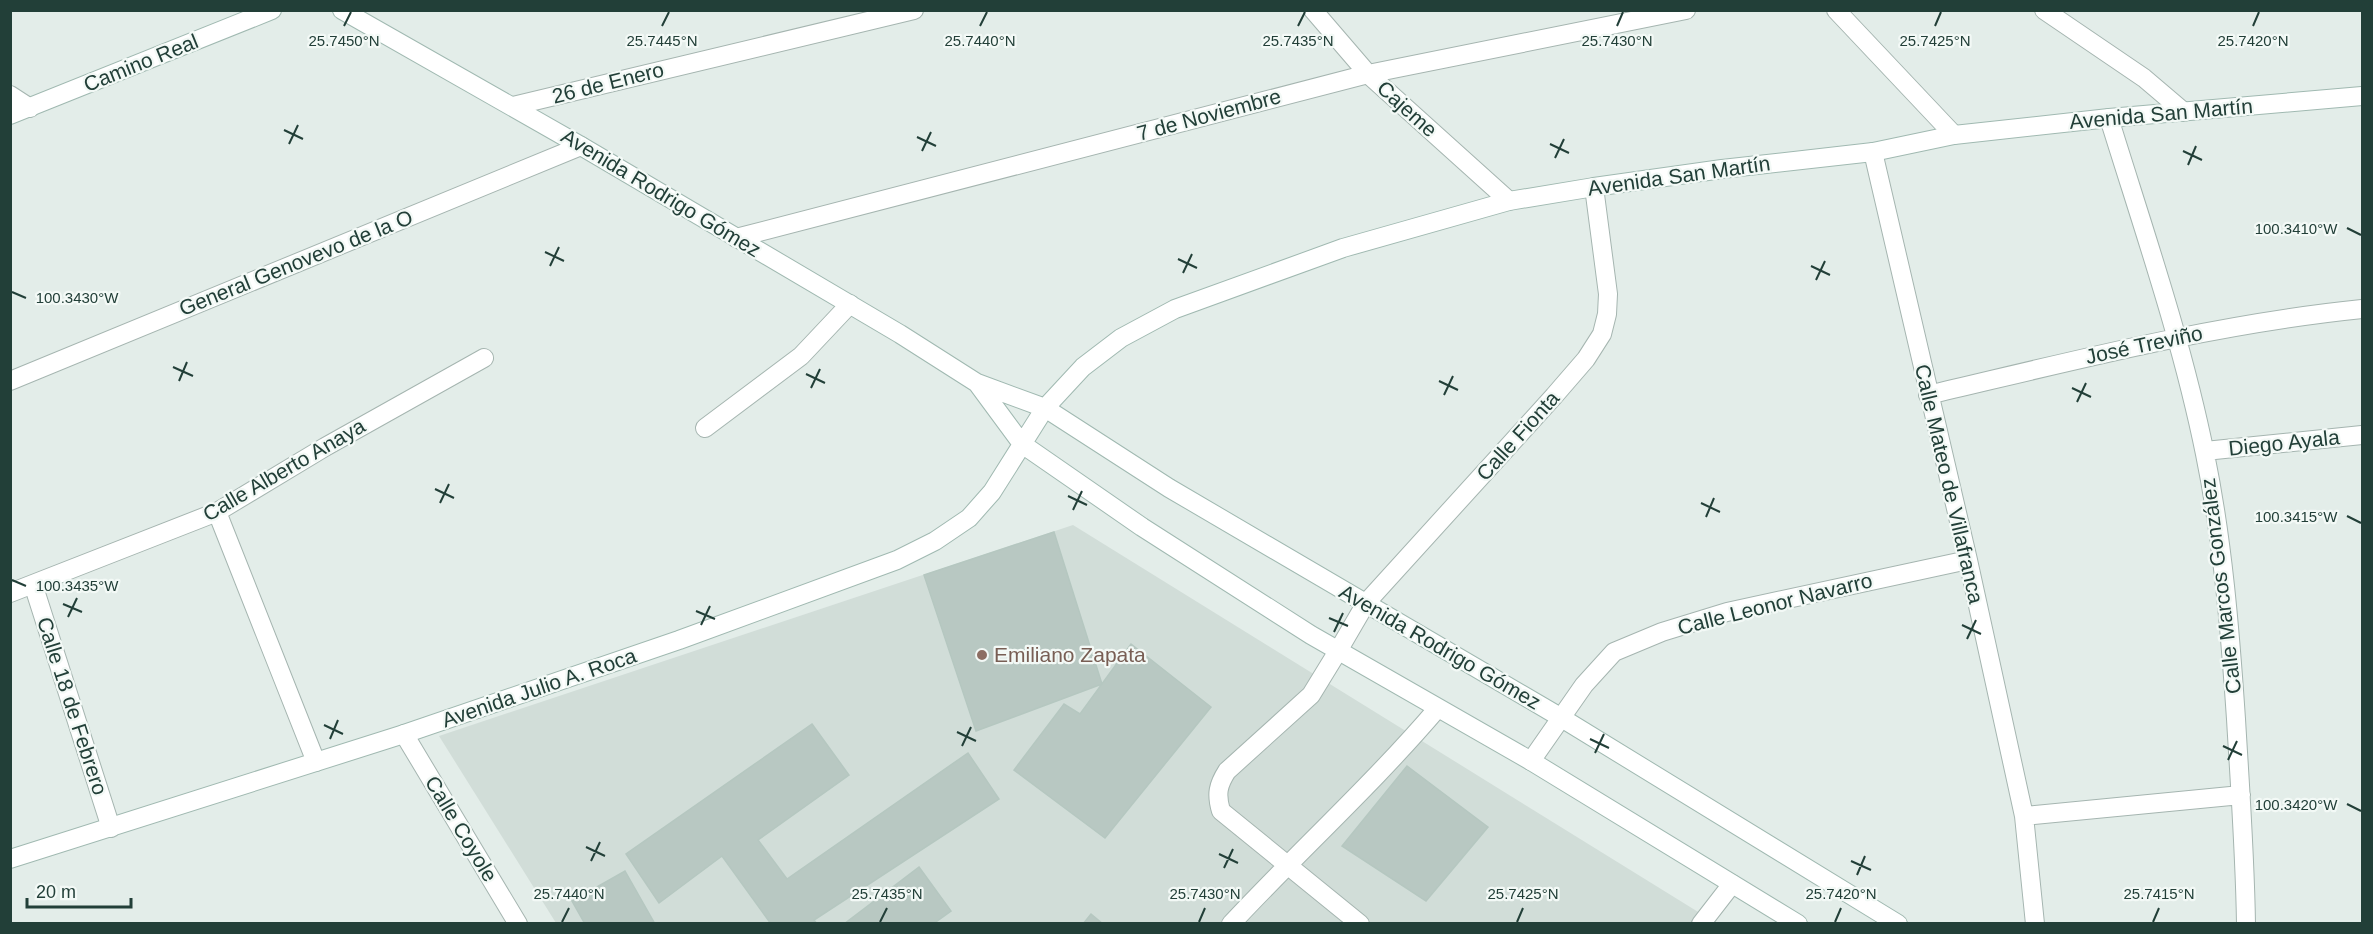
<svg xmlns="http://www.w3.org/2000/svg" width="2373" height="934" font-family="Helvetica,sans-serif">
	<rect width="100%" height="100%" fill="#e3ede9"/>
	<path fill="#d1ddd8" d="M1073,525L1716,923H556L439,736Z"/>
	<path fill="#b8c8c2" stroke="#b5c7c0" stroke-width="1.5" d="M1054,532L1102,684L976,731L924,575Z
		M1131,644L1211,707L1105,838L1014,770L1064,704L1080,714Z
		M812,724L849,775L758,840L787,879L968,753L999,799L814,920L817,924H771L722,856L659,903L626,854Z
		M1407,766L1488,827L1426,901L1342,846Z
		M919,867L951,911L933,924H844Z
		M625,871L655,924H585L572,901Z
		M1091,914L1103,924H1083Z"/>
	<g fill="none" stroke-linecap="round" stroke-linejoin="round">
		<defs>
			<path id="lane" d="M705,428L801,356L850,304
				M1338,651L1311,695L1227,771C1218,785 1216,794 1221,811L1360,924
				M1231,924C1299,851 1373,784 1437,709
				M1701,924L1732,884"/>
			<path id="street" d="M1313,10L1368,74L1509,201
				M1836,10L1954,135
				M2044,10L2144,78L2184,112
				M10,95L30,108
				M513,106L914,10
				M2109,118C2143,228 2182,340 2205,454C2223,542 2230,630 2236,719C2240,787 2245,855 2246,924
				M1873,152L1968,560L2024,816L2035,924
				M736,238L1368,74L1686,10
				M10,381L581,146
				M1928,395C2073,361 2214,324 2362,309
				M2205,451L2362,435
				M217,512L316,762
				M33,584L111,828
				M10,593L217,512L325,447L484,358
				M1338,651L1366,603L1554,396L1586,359L1602,334L1607,314L1608,294L1594,187
				M404,734L518,924
				M1531,761L1584,685L1614,652L1662,632L1727,612L1968,560
				M2024,816L2241,795"/>
			<path id="secondary" d="M342,10L581,146L900,334L977,383L1045,408L1169,488L1560,717L1898,924
				M10,115L272,10
				M977,383L1022,444L1142,527L1311,635L1531,761L1798,924
				M10,859L404,734L679,640L897,560L935,541L969,518L992,492L1045,408L1083,367L1121,338L1175,309L1343,248L1509,201L1594,187L1722,169L1873,152L1954,135L2109,118L2362,96"/>
		</defs>
		<use href="#lane" stroke="#a5b5b0" stroke-width="20"/>
		<use href="#street" stroke="#a5b5b0" stroke-width="20"/>
		<use href="#secondary" stroke="#a0b9b1" stroke-width="20"/>
		<use href="#lane" stroke="#fff" stroke-width="18"/>
		<use href="#street" stroke="#fff" stroke-width="18"/>
		<use href="#secondary" stroke="#fff" stroke-width="18"/>
	</g>
	<path fill="none" stroke="#223f38" stroke-width="2" d="M344,26L351,12M662,26L669,12M980,26L987,12M1298,26L1305,12M1617,26L1623,12M1935,26L1941,12M2253,26L2259,12M284,130L303,139M917,137L936,146M289,144L298,125M1550,144L1569,153M922,151L931,132M2183,151L2202,160M1555,158L1564,139M2188,165L2196,146M2347,228L2361,235M545,252L564,261M1178,259L1197,268M550,266L559,247M1811,266L1830,275M1183,273L1192,254M1816,280L1825,261M12,292L26,298M173,367L193,376M806,374L825,383M179,381L187,362M1439,381L1458,390M811,388L820,369M2072,388L2091,397M1444,395L1453,376M2077,402L2086,383M435,489L454,498M1068,496L1087,505M440,503L449,484M1701,503L1720,512M1073,510L1082,491M2347,516L2361,523M1706,517L1714,498M12,580L26,586M63,604L82,612M696,611L715,619M68,617L77,598M1329,618L1348,626M701,625L710,606M1962,625L1981,634M1334,632L1343,613M1967,639L1976,620M324,725L343,734M957,732L976,741M330,739L338,720M1590,739L1609,748M962,746L971,727M2223,746L2242,755M1595,753L1604,734M2228,760L2237,741M2347,804L2361,811M586,847L605,856M1219,854L1238,863M591,861L600,842M1851,861L1871,870M1224,868L1233,849M1857,875L1865,856M562,922L569,908M880,922L887,908M1199,922L1205,908M1517,922L1523,908M1835,922L1841,908M2153,922L2159,908"/>
	<circle fill="#8d6e63" stroke="#f3f9f6" stroke-width="2" cx="982" cy="655" r="6"/>
	<g text-anchor="middle" stroke-width="4.5" stroke-linejoin="round" paint-order="stroke">
		<g font-size="21" fill="#223f38" stroke="#f3f9f6">
			<text transform="translate(141 63) rotate(-22)" y="7">Camino Real</text>
			<text transform="translate(608 83) rotate(-14)" y="7">26 de Enero</text>
			<text transform="translate(1407 109) rotate(42)" y="7">Cajeme</text>
			<text transform="translate(2161 114) rotate(-5)" y="7">Avenida San Martín</text>
			<text transform="translate(1209 115) rotate(-15)" y="7">7 de Noviembre</text>
			<text transform="translate(1679 176) rotate(-8)" y="7">Avenida San Martín</text>
			<text transform="translate(661 193) rotate(31)" y="7">Avenida Rodrigo Gómez</text>
			<text transform="translate(296 263) rotate(-22)" y="7">General Genovevo de la O</text>
			<text transform="translate(2144 345) rotate(-12)" y="7">José Treviño</text>
			<text transform="translate(1518 436) rotate(-48)" y="7">Calle Fionta</text>
			<text transform="translate(2284 443) rotate(-6)" y="7">Diego Ayala</text>
			<text transform="translate(284 470) rotate(-30)" y="7">Calle Alberto Anaya</text>
			<text transform="translate(1949 484) rotate(77)" y="7">Calle Mateo de Villafranca</text>
			<text transform="translate(2221 586) rotate(-97)" y="7">Calle Marcos González</text>
			<text transform="translate(1775 604) rotate(-14)" y="7">Calle Leonor Navarro</text>
			<text transform="translate(1440 647) rotate(30)" y="7">Avenida Rodrigo Gómez</text>
			<text transform="translate(539 688) rotate(-19)" y="7">Avenida Julio A. Roca</text>
			<text transform="translate(72 706) rotate(72)" y="7">Calle 18 de Febrero</text>
			<text transform="translate(461 829) rotate(59)" y="7">Calle Coyole</text>
		</g>
		<g font-size="21" fill="#785e54" stroke="#f3f9f6" text-anchor="start">
			<text x="994" y="662">Emiliano Zapata</text>
		</g>
	</g>
	<g font-size="15" text-anchor="middle" fill="#223f38" stroke="#f3f9f6" stroke-width="4.5" stroke-linejoin="round" paint-order="stroke">
		<text x="344" y="46">25.7450°N</text>
		<text x="662" y="46">25.7445°N</text>
		<text x="980" y="46">25.7440°N</text>
		<text x="1298" y="46">25.7435°N</text>
		<text x="1617" y="46">25.7430°N</text>
		<text x="1935" y="46">25.7425°N</text>
		<text x="2253" y="46">25.7420°N</text>
		<text x="2296" y="234">100.3410°W</text>
		<text x="77" y="303">100.3430°W</text>
		<text x="2296" y="522">100.3415°W</text>
		<text x="77" y="591">100.3435°W</text>
		<text x="2296" y="810">100.3420°W</text>
		<text x="569" y="899">25.7440°N</text>
		<text x="887" y="899">25.7435°N</text>
		<text x="1205" y="899">25.7430°N</text>
		<text x="1523" y="899">25.7425°N</text>
		<text x="1841" y="899">25.7420°N</text>
		<text x="2159" y="899">25.7415°N</text>
	</g>
	<rect width="2373" height="934" fill="none" stroke="#223f38" stroke-width="24"/>
	<path d="M27 898v9h104v-9" fill="none" stroke="#223f38" stroke-width="3"/>
	<text x="36" y="898" font-size="18" fill="#223f38" stroke="#f3f9f6" stroke-width="4.5" paint-order="stroke">20 m</text>
</svg>
